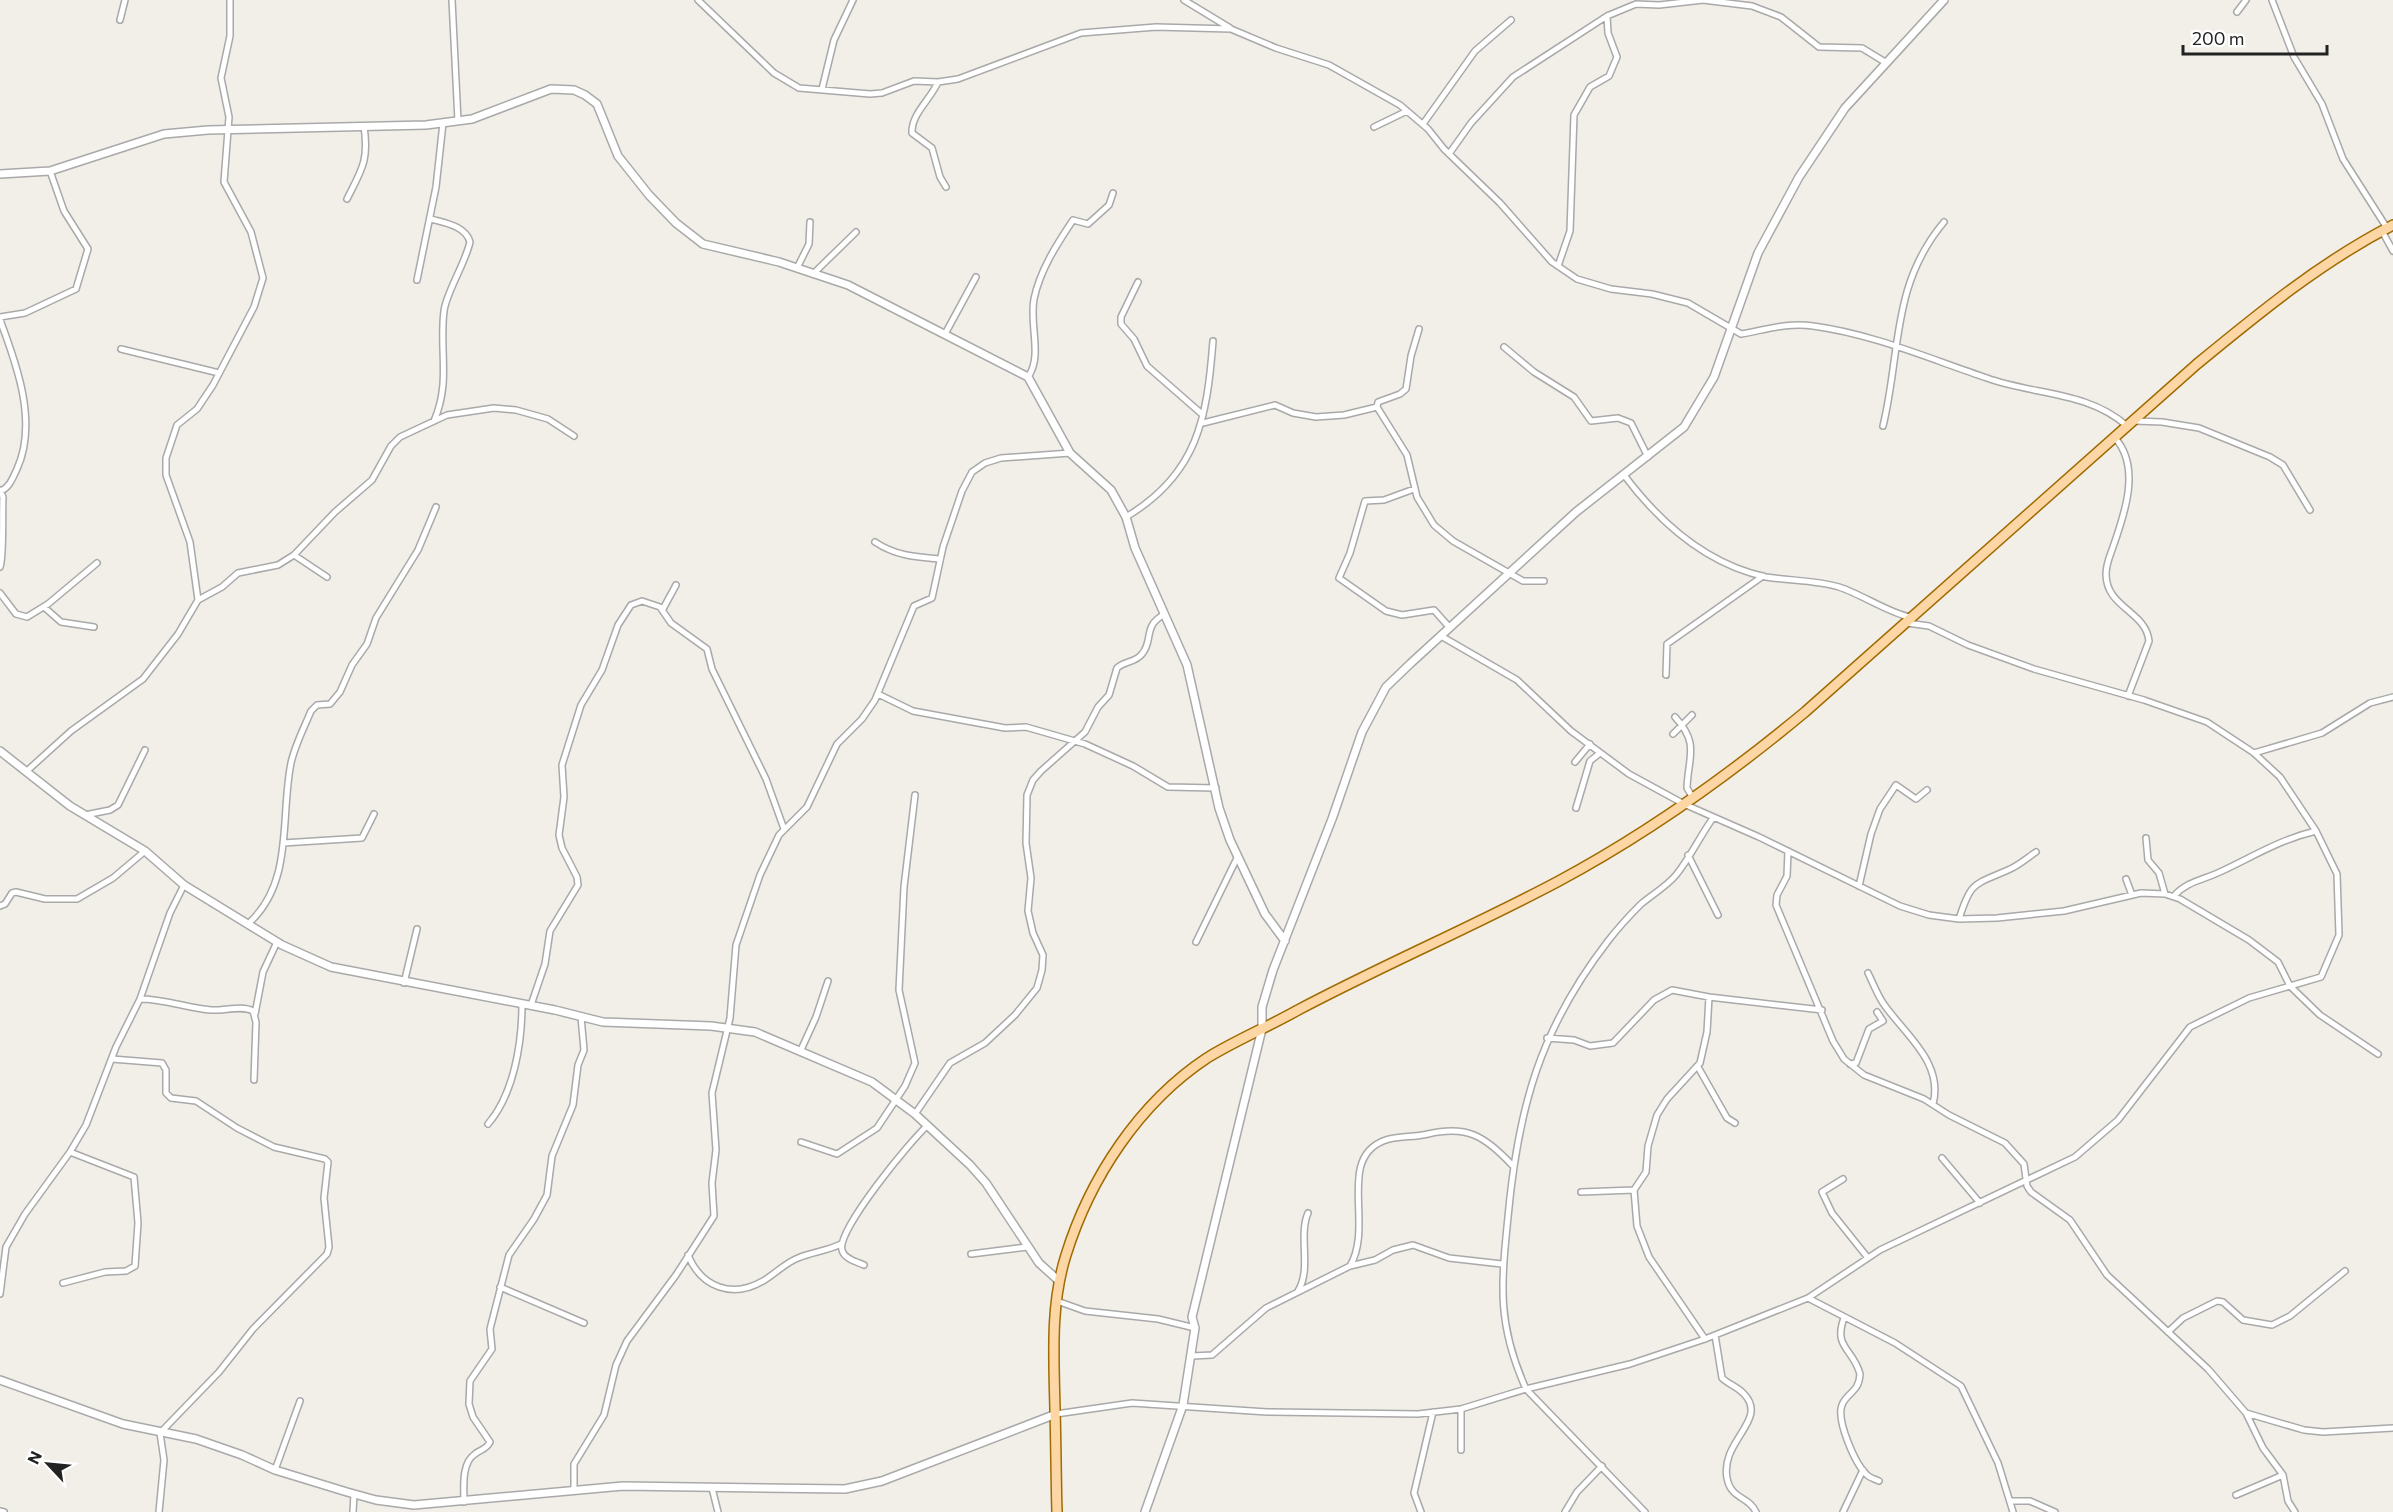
<svg xmlns="http://www.w3.org/2000/svg" width="2393" height="1512" font-family="Commissioner,sans-serif">
	<rect width="100%" height="100%" fill="#f2efe9"/>
	<g fill="none" stroke-linecap="round" stroke-linejoin="round">
		<defs>
			<path id="minor" d="M452,0L458,121
				M698,0L774,73L799,88L870,94L882,93L914,81L938,82L958,79L1081,33L1156,27L1231,29L1276,48L1329,65L1400,105L1428,129L1444,149L1500,203L1552,262L1577,279L1611,289L1652,294L1688,303L1741,334C1765,330 1788,322 1813,326C1873,334 1930,359 1987,378C2033,395 2088,391 2127,426
				M1184,0L1230,28
				M2272,0L2294,57L2322,104L2343,159L2387,228
				M2237,12L2246,0
				M120,20L125,0
				M938,82C931,99 911,114 912,133L932,148L940,177L946,187
				M822,89L834,40L853,0
				M1423,124L1475,51L1511,20
				M1374,127L1407,111
				M1449,154L1471,123L1513,77L1607,16
				M347,199C362,169 369,161 364,126
				M431,219C445,223 466,226 470,242C465,264 446,293 444,311C439,350 451,382 434,421
				M2382,231L2393,251
				M1558,266L1570,231L1574,115L1590,87L1609,76L1617,57L1608,33L1607,16L1636,4L1659,5L1703,0L1752,6L1781,17L1819,47L1862,48L1885,62
				M797,268L809,244L810,222
				M813,274L856,232
				M417,280L436,187L443,123
				M1138,282L1121,317V324L1134,339L1147,366L1203,415
				M0,317L25,313L76,289L88,249L64,211L50,171
				M0,320C17,365 38,423 17,469C13,477 10,487 1,491
				M945,334L976,277
				M1504,347L1534,372L1574,397L1591,421L1618,418L1631,423L1648,457
				M121,349L219,373
				M1028,377C1043,356 1029,325 1034,299C1040,270 1057,244 1073,220L1088,224L1109,205L1113,193
				M1377,407L1378,402L1400,394L1406,389L1411,356L1419,329
				M2135,421L2162,422L2199,428L2270,457L2283,465L2310,510
				M1203,423L1275,405L1293,413L1316,417L1344,415L1377,407L1407,455L1417,497L1434,525L1453,541L1523,581H1544
				M1883,426C1901,352 1891,285 1944,222
				M2115,438C2141,467 2125,513 2113,547C2110,556 2106,564 2106,574C2106,608 2146,611 2149,641L2128,696
				M1624,475C1660,523 1706,564 1766,577C1791,581 1815,580 1839,587C1861,594 1891,614 1910,617
				M1414,489L1384,500L1365,501L1350,553L1339,578L1386,611L1402,615L1434,610L1450,628
				M0,490L3,497C2,512 4,557 0,567
				M1126,517C1198,474 1207,418 1213,341
				M875,542C896,556 916,557 940,559
				M294,555L327,577
				M0,593L16,614L27,617L48,604L97,563
				M198,600L190,542L166,475V458L177,425L197,409L213,385L254,307L263,278L251,232L224,182L229,117L221,78L230,36V0
				M44,607L61,622L94,627
				M663,609L676,585
				M1441,636L1517,680L1571,731L1629,774L1684,804L1759,837L1900,906L1929,915L1959,919L1997,918L2064,911L2141,893L2165,894L2180,899L2249,940L2278,962L2290,986L2320,1015L2378,1054
				M1666,675L1667,644L1763,576
				M878,694L913,711L1005,728L1026,727L1085,744L1133,766L1168,787L1216,788
				M1675,717C1700,744 1688,757 1687,788L1693,798
				M1673,734L1692,715
				M2254,753L2322,733L2370,703L2393,697
				M1575,762L1590,744
				M28,770L71,731L143,679L178,634L198,600L222,587L238,573L278,565L294,555L335,512L372,480L391,446L400,437L447,415L494,408L516,410L548,419L574,436
				M1576,808L1590,761L1600,753
				M85,815L110,810L118,805L145,750
				M2146,838L2148,860L2159,873L2165,894
				M283,843L362,838L374,814
				M1788,851L1787,876L1777,895L1776,905L1833,1041L1844,1059L1864,1075L1924,1099L1949,1115L2005,1143L2024,1164L2027,1186L2031,1192L2070,1220L2107,1275L2208,1369L2246,1413L2304,1430L2323,1432L2393,1428
				M1688,855L1718,915
				M2126,879L2132,895
				M1859,886L1871,834L1880,809L1896,785L1916,799L1927,790
				M2174,896C2187,881 2204,880 2222,871C2254,856 2281,839 2316,831
				M0,906L5,904L12,893L16,892L45,899H77L113,878L145,851
				M1959,919C1971,881 1974,885 2008,870C2018,866 2027,858 2036,852
				M249,923C294,882 280,817 291,763C295,745 304,728 311,711L317,705L330,704L340,692L352,665L367,644L376,618L418,550L436,507
				M1196,942L1237,858
				M1868,973C1873,983 1877,994 1883,1003C1904,1034 1944,1062 1933,1104
				M404,983L417,929
				M140,999C165,999 187,1008 211,1010C224,1011 242,1005 253,1011L256,1022L254,1080
				M531,1005L545,964L550,931L578,885L577,877L562,848L559,835L564,797L562,765L581,705L602,670L618,625L631,605L642,601L660,607L671,623L707,649L712,669L766,779L784,829
				M255,1014L263,972L277,942
				M1547,1038L1574,1040L1590,1046L1613,1043L1654,1000L1672,990L1709,997L1822,1010
				M800,1052L816,1017L828,981
				M112,1059L162,1063L166,1070V1093L171,1098L196,1101L237,1128L274,1147L325,1159L328,1162L324,1198L329,1247L327,1254L253,1329L219,1372L160,1433L164,1460L159,1512
				M1850,1064L1856,1063L1869,1029L1883,1021L1877,1012
				M1698,1067L1727,1118L1735,1123
				M915,1114L950,1063L985,1043L1015,1015L1037,988L1042,970L1043,955L1033,933L1028,911L1031,878L1026,843L1027,795L1033,780L1041,771L1085,732L1098,707L1109,695L1117,668C1124,661 1135,663 1142,654C1154,640 1142,626 1165,614
				M488,1124C514,1094 522,1043 522,1004
				M801,1142L837,1154L877,1128L905,1086L915,1063L899,990L904,887L915,795
				M1942,1158L1980,1203
				M1843,1179L1822,1192L1832,1213L1868,1258
				M1581,1192L1634,1190
				M971,1254L1027,1247
				M688,1255C701,1287 732,1299 763,1281C775,1274 785,1263 798,1258C812,1252 827,1251 841,1244
				M864,1265C857,1262 844,1259 842,1250C836,1231 911,1140 928,1125
				M1350,1266L1375,1260L1393,1250L1413,1245L1449,1258L1502,1264
				M63,1283L105,1272L126,1271L135,1266L138,1223L134,1177L70,1152
				M500,1287L584,1323
				M1298,1291C1312,1269 1298,1236 1308,1213
				M0,1294L6,1247L25,1214L70,1152L86,1125L116,1047L140,999L170,913L184,885
				M1808,1298L1895,1343L1961,1386L1998,1463L2013,1512
				M1057,1301L1085,1311L1158,1319L1195,1328
				M1844,1318C1833,1348 1853,1348 1860,1374C1859,1393 1847,1392 1842,1405C1836,1420 1855,1464 1867,1475C1870,1478 1875,1479 1879,1481
				M2168,1332L2183,1318L2217,1301L2223,1302L2243,1320L2272,1325L2290,1316L2345,1271
				M1715,1335L1722,1378C1728,1384 1738,1387 1744,1394C1769,1420 1720,1441 1727,1478C1731,1500 1749,1496 1756,1512
				M1705,1339L1649,1257L1637,1226L1634,1190L1646,1172L1648,1146L1657,1115L1667,1099L1700,1063L1707,1032L1709,997
				M1192,1356L1212,1355L1266,1308L1350,1266C1374,1226 1337,1160 1383,1141C1398,1135 1412,1138 1428,1134C1467,1125 1485,1136 1512,1165
				M2246,1413L2263,1448L2283,1475L2288,1501L2295,1512
				M1056,1414L1132,1403L1267,1412L1418,1414L1461,1409L1526,1389L1630,1364L1705,1339L1808,1298L1880,1250L2075,1157L2118,1120L2190,1027L2249,998L2321,977L2339,935L2337,874L2316,831L2280,777L2254,753L2207,722L2144,700L2034,669L1968,645L1929,626L1907,623
				M1461,1450V1409
				M275,1470L300,1401
				M712,1488L718,1512
				M574,1490V1464L604,1415L616,1365L627,1341L676,1275L714,1216L712,1183L716,1150L712,1093L730,1018L736,945L760,875L779,835L807,807L837,744L862,719L875,700L914,606L932,598L943,547L962,491L972,472L985,463L1001,458L1070,453
				M2236,1495L2283,1475
				M2010,1501H2030L2055,1512
				M464,1502C464,1488 461,1463 475,1454C481,1449 486,1450 490,1442L473,1417L469,1404L470,1381L492,1349L490,1329L509,1255L534,1219L547,1195L552,1156L573,1105L578,1065L584,1050L581,1017
				M0,1511L4,1512
				M353,1512L354,1494
				M1421,1512L1414,1493L1433,1412
				M1565,1512L1577,1492L1602,1466
				M1645,1512L1526,1389C1497,1324 1501,1286 1508,1217C1518,1108 1540,1029 1608,941C1618,928 1630,915 1641,904C1653,894 1667,886 1676,875C1690,858 1700,836 1713,818
				M1843,1512L1863,1470"/>
			<path id="tertiary" d="M0,174L50,171L164,134L208,130L426,125L472,119L551,89L574,90L585,95L597,104L618,156L649,195L676,223L703,244L779,262L848,285L1028,377L1070,453L1111,490L1126,517L1135,548L1187,665L1219,808L1230,840L1265,914L1285,941
				M0,751L70,806L145,851L184,885L282,945L331,967L555,1010L603,1022L711,1026L755,1032L872,1082L915,1114L970,1165L986,1183L1039,1263L1059,1281
				M0,1380L123,1424L196,1439L242,1455L275,1470L347,1492L376,1500L414,1505L623,1486L845,1489L882,1481L1056,1414
				M1145,1512L1183,1405L1195,1328L1192,1317L1262,1029V1007L1273,970L1332,819L1362,732L1386,687L1411,663L1576,512L1684,427L1714,377L1758,253L1799,177L1845,108L1944,0"/>
			<path id="primary" d="M1057,1512C1056,1479 1056,1444 1055,1410C1054,1359 1050,1305 1066,1255C1090,1178 1139,1103 1207,1058C1236,1040 1268,1027 1298,1010C1383,965 1472,927 1557,882C1645,835 1728,776 1805,712L2197,364C2259,313 2321,262 2393,225"/>
		</defs>
		<use href="#minor" stroke="#a9a9a9" stroke-width="8"/>
		<use href="#tertiary" stroke="#a9a9a9" stroke-width="10"/>
		<use href="#primary" stroke="#a06b00" stroke-width="12"/>
		<use href="#minor" stroke="#fff" stroke-width="5"/>
		<use href="#tertiary" stroke="#fff" stroke-width="7"/>
		<use href="#primary" stroke="#fcd6a4" stroke-width="9"/>
	</g>
	<g transform="translate(48 1464) rotate(296)" stroke="#ffffff" stroke-width="4.5" paint-order="stroke">
	<path d="M0-4.5L10 22L0 15L-10 22Z" fill="#222222"/>
	<text y="-9" font-size="16" font-weight="bold" text-anchor="middle" fill="#222222">N</text>
	</g>
	<path d="M2183 45v9h144v-9" fill="none" stroke="#222222" stroke-width="3"/>
	<text x="2192" y="45" font-size="18" fill="#222222" stroke="#ffffff" stroke-width="4.5" paint-order="stroke">200 m</text>
</svg>
